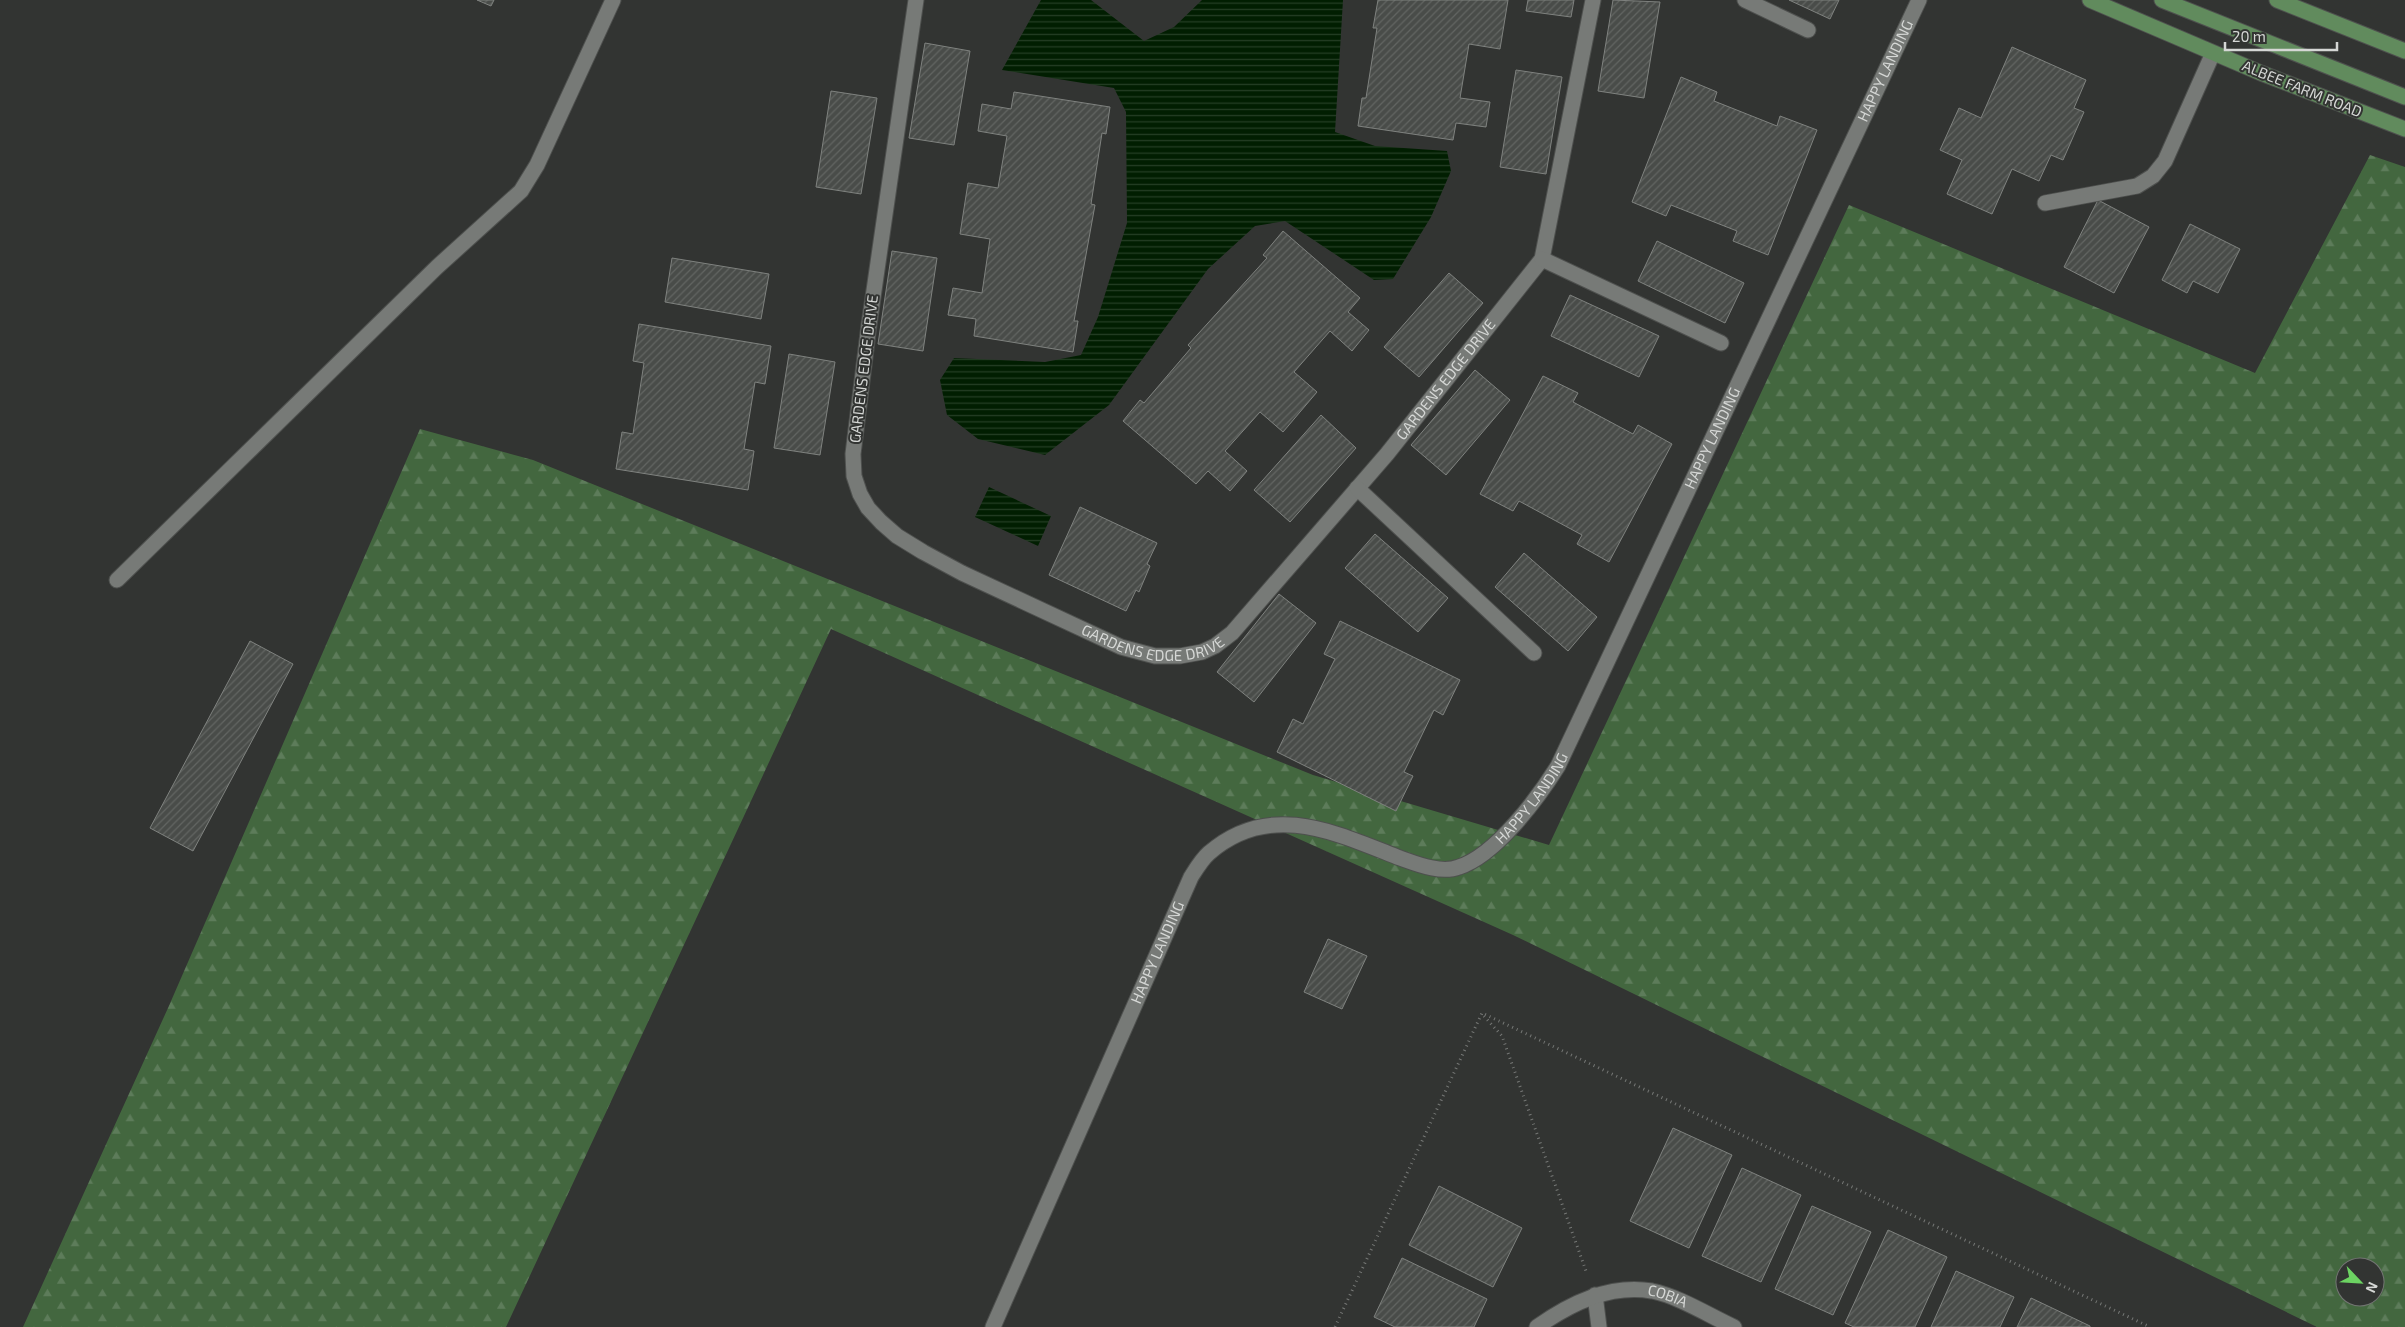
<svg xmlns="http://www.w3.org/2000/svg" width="2405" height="1327" font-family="'Exo 2',sans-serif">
	<defs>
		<pattern id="forest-firs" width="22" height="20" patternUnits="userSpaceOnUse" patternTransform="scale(1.25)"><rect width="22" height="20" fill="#43673f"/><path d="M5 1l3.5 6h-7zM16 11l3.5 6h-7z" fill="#5d7c5a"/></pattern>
		<pattern id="water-rules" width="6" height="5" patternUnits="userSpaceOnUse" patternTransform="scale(1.25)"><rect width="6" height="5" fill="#011e01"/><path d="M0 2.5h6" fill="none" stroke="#253e25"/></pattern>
		<pattern id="building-hatch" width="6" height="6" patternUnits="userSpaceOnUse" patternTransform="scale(1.25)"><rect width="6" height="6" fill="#494c49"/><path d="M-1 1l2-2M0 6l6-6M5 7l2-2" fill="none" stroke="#626562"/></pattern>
	</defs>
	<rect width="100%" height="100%" fill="#323432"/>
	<path fill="url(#forest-firs)" fill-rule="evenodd" d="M2370,155L2405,167V1327H2317L1513,935L831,629L506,1327H23L168,1008L420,429L533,460L1313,775L1549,845L1849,205L2255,373ZM2345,1267H2375V1297H2345Z"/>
	<path fill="url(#water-rules)" d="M1041,0H1091L1144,41L1174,27L1202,0H1343L1335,132L1375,146L1447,151L1451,171L1431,217L1393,279L1374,280L1285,221L1255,226L1208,269L1109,405L1045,455L978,439L947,415L940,380L954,358L1045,362L1081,355L1098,317L1127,223L1126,112L1114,88L1002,70Z
		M989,487L1051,516L1038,546L975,517Z"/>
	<path fill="url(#building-hatch)" stroke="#7f827f" d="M477,0H494L491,6Z
		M1378,0H1508L1500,49L1469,44L1460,98L1490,102L1486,127L1456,123L1453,140L1358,126L1362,98H1366L1377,28H1373Z
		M1528,0H1574L1571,17L1526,11Z
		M1613,0L1660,2L1644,98L1598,91Z
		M1789,0H1839L1830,19Z
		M925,43L970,51L954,145L909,138Z
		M2012,47L2086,80L2074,108L2084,112L2063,160L2051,155L2039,181L2012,169L1992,214L1947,194L1962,160L1940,150L1959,108L1981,118Z
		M1516,70L1562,77L1546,174L1500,167Z
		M1681,77L1717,92L1714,101L1777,126L1780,116L1817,130L1768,255L1733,241L1737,231L1671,205L1666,216L1632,202Z
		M831,91L877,98L861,194L816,187Z
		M1014,92L1110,107L1106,134L1102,133L1091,204L1095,205L1074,321H1078L1073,352L974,336L976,319L948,315L953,288L982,293L990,239L960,234L968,183L998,188L1007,136L978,131L982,104L1011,109Z
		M2098,200L2149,227L2114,293L2064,267Z
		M2190,224L2240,249L2218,293L2193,281L2187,293L2162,280Z
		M1283,231L1360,298L1348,312L1369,330L1352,351L1330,331L1294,372L1317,392L1283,432L1260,412L1225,451L1247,471L1230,491L1208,471L1196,484L1123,421L1140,400L1144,403L1191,348L1188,345L1267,258L1263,255Z
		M1657,241L1744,283L1725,323L1638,281Z
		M892,251L937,258L923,351L878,344Z
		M672,258L769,274L761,319L665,302Z
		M1449,273L1483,303L1419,377L1384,347Z
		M1570,295L1659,336L1639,377L1551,336Z
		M639,324L771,346L765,384L755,382L744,449L754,451L748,490L616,469L622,432L633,434L644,363L633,361Z
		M789,354L835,362L820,455L774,448Z
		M1475,370L1510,400L1446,475L1411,445Z
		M1543,376L1578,393L1573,402L1633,434L1638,425L1672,444L1609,562L1577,544L1582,535L1519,501L1513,511L1480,494Z
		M1321,415L1356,448L1290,522L1254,490Z
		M1080,507L1157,543L1147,564L1150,566L1139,592L1136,590L1126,611L1049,575Z
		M1375,534L1448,598L1418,632L1345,568Z
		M1524,553L1597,617L1568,651L1495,587Z
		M1279,594L1316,623L1254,702L1217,672Z
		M1340,621L1460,680L1443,715L1434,710L1404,772L1413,776L1396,811L1277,752L1293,719L1303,724L1335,659L1324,654Z
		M250,641L293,664L193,851L150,828Z
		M1328,939L1367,956L1342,1009L1304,992Z
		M1673,1128L1732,1155L1689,1248L1630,1221Z
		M1742,1168L1801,1195L1761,1282L1702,1256Z
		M1439,1186L1522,1228L1493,1287L1409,1245Z
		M1812,1206L1871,1232L1833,1315L1775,1289Z
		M1888,1230L1947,1257L1915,1327H1854L1845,1323Z
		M1402,1258L1487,1299L1474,1327H1395L1374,1317Z
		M1956,1271L2014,1297L2000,1327H1931Z
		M2031,1298L2090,1326V1327H2017Z"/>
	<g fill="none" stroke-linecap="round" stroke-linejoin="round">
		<defs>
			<g id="minor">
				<path id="s1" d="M916,0L869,325L853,454L854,476L860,494L868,508L881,522L897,536L923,552L962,573L1121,647L1155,656H1180L1202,652L1215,646L1232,633L1387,454L1542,259L1593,0"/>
				<path d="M1745,0L1808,30"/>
				<path d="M2045,203L2137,186L2153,176L2165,161L2213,53"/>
				<path d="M1542,259L1721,343"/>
				<path d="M1357,488L1534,653"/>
				<path d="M117,580L437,267L521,191L537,165L613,0"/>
				<path d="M1595,1295L1599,1327"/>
				<path id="s2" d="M993,1327L1191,877C1196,869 1202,859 1209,853C1270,800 1336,833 1400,858C1417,864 1441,874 1459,867C1496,855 1538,798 1558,766L1919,0"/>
				<path id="s3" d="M1537,1327C1571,1303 1610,1284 1652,1291C1678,1296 1710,1316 1734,1327"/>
			</g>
			<path id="major" d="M2090,0L2261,73L2405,129
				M2162,0L2405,97
				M2277,0L2405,51"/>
		</defs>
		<use href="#minor" stroke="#4e504e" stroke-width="17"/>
		<use href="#major" stroke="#4e504e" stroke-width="17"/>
		<path stroke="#767876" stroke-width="3" stroke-dasharray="1 4" stroke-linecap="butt" d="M1484,1016L1502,1036L1586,1271
			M1335,1327L1482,1013L2150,1327"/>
		<use href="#minor" stroke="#777a77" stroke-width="15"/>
		<use href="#major" stroke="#618b5d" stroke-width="15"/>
	</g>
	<g text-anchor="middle" stroke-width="4" stroke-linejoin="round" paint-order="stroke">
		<g font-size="15" fill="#d5d7d5" stroke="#323432">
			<text dy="5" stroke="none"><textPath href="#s2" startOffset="1698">HAPPY LANDING</textPath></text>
			<text transform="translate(2302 89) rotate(22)" y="5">ALBEE FARM ROAD</text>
			<text transform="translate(864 369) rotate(-83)" y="5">GARDENS EDGE DRIVE</text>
			<text dy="5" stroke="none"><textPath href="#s1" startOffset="1256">GARDENS EDGE DRIVE</textPath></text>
			<text dy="5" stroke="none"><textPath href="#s2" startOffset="1292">HAPPY LANDING</textPath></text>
			<text dy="5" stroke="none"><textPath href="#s1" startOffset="838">GARDENS EDGE DRIVE</textPath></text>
			<text dy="5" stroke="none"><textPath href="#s2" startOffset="888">HAPPY LANDING</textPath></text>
			<text dy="5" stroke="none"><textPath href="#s2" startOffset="409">HAPPY LANDING</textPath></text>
			<text dy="5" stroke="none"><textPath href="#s3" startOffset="140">COBIA</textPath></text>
		</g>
	</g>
	<g transform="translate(2360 1282) rotate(115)"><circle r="24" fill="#323432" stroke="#737573"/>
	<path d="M0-4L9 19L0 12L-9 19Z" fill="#6cd362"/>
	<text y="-8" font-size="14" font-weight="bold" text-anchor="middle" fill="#d5d7d5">N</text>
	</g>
	<path d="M2225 42v8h112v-8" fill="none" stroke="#d5d7d5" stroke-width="2.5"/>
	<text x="2232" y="42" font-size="15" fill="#d5d7d5" stroke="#323432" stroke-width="4" paint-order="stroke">20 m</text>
</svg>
